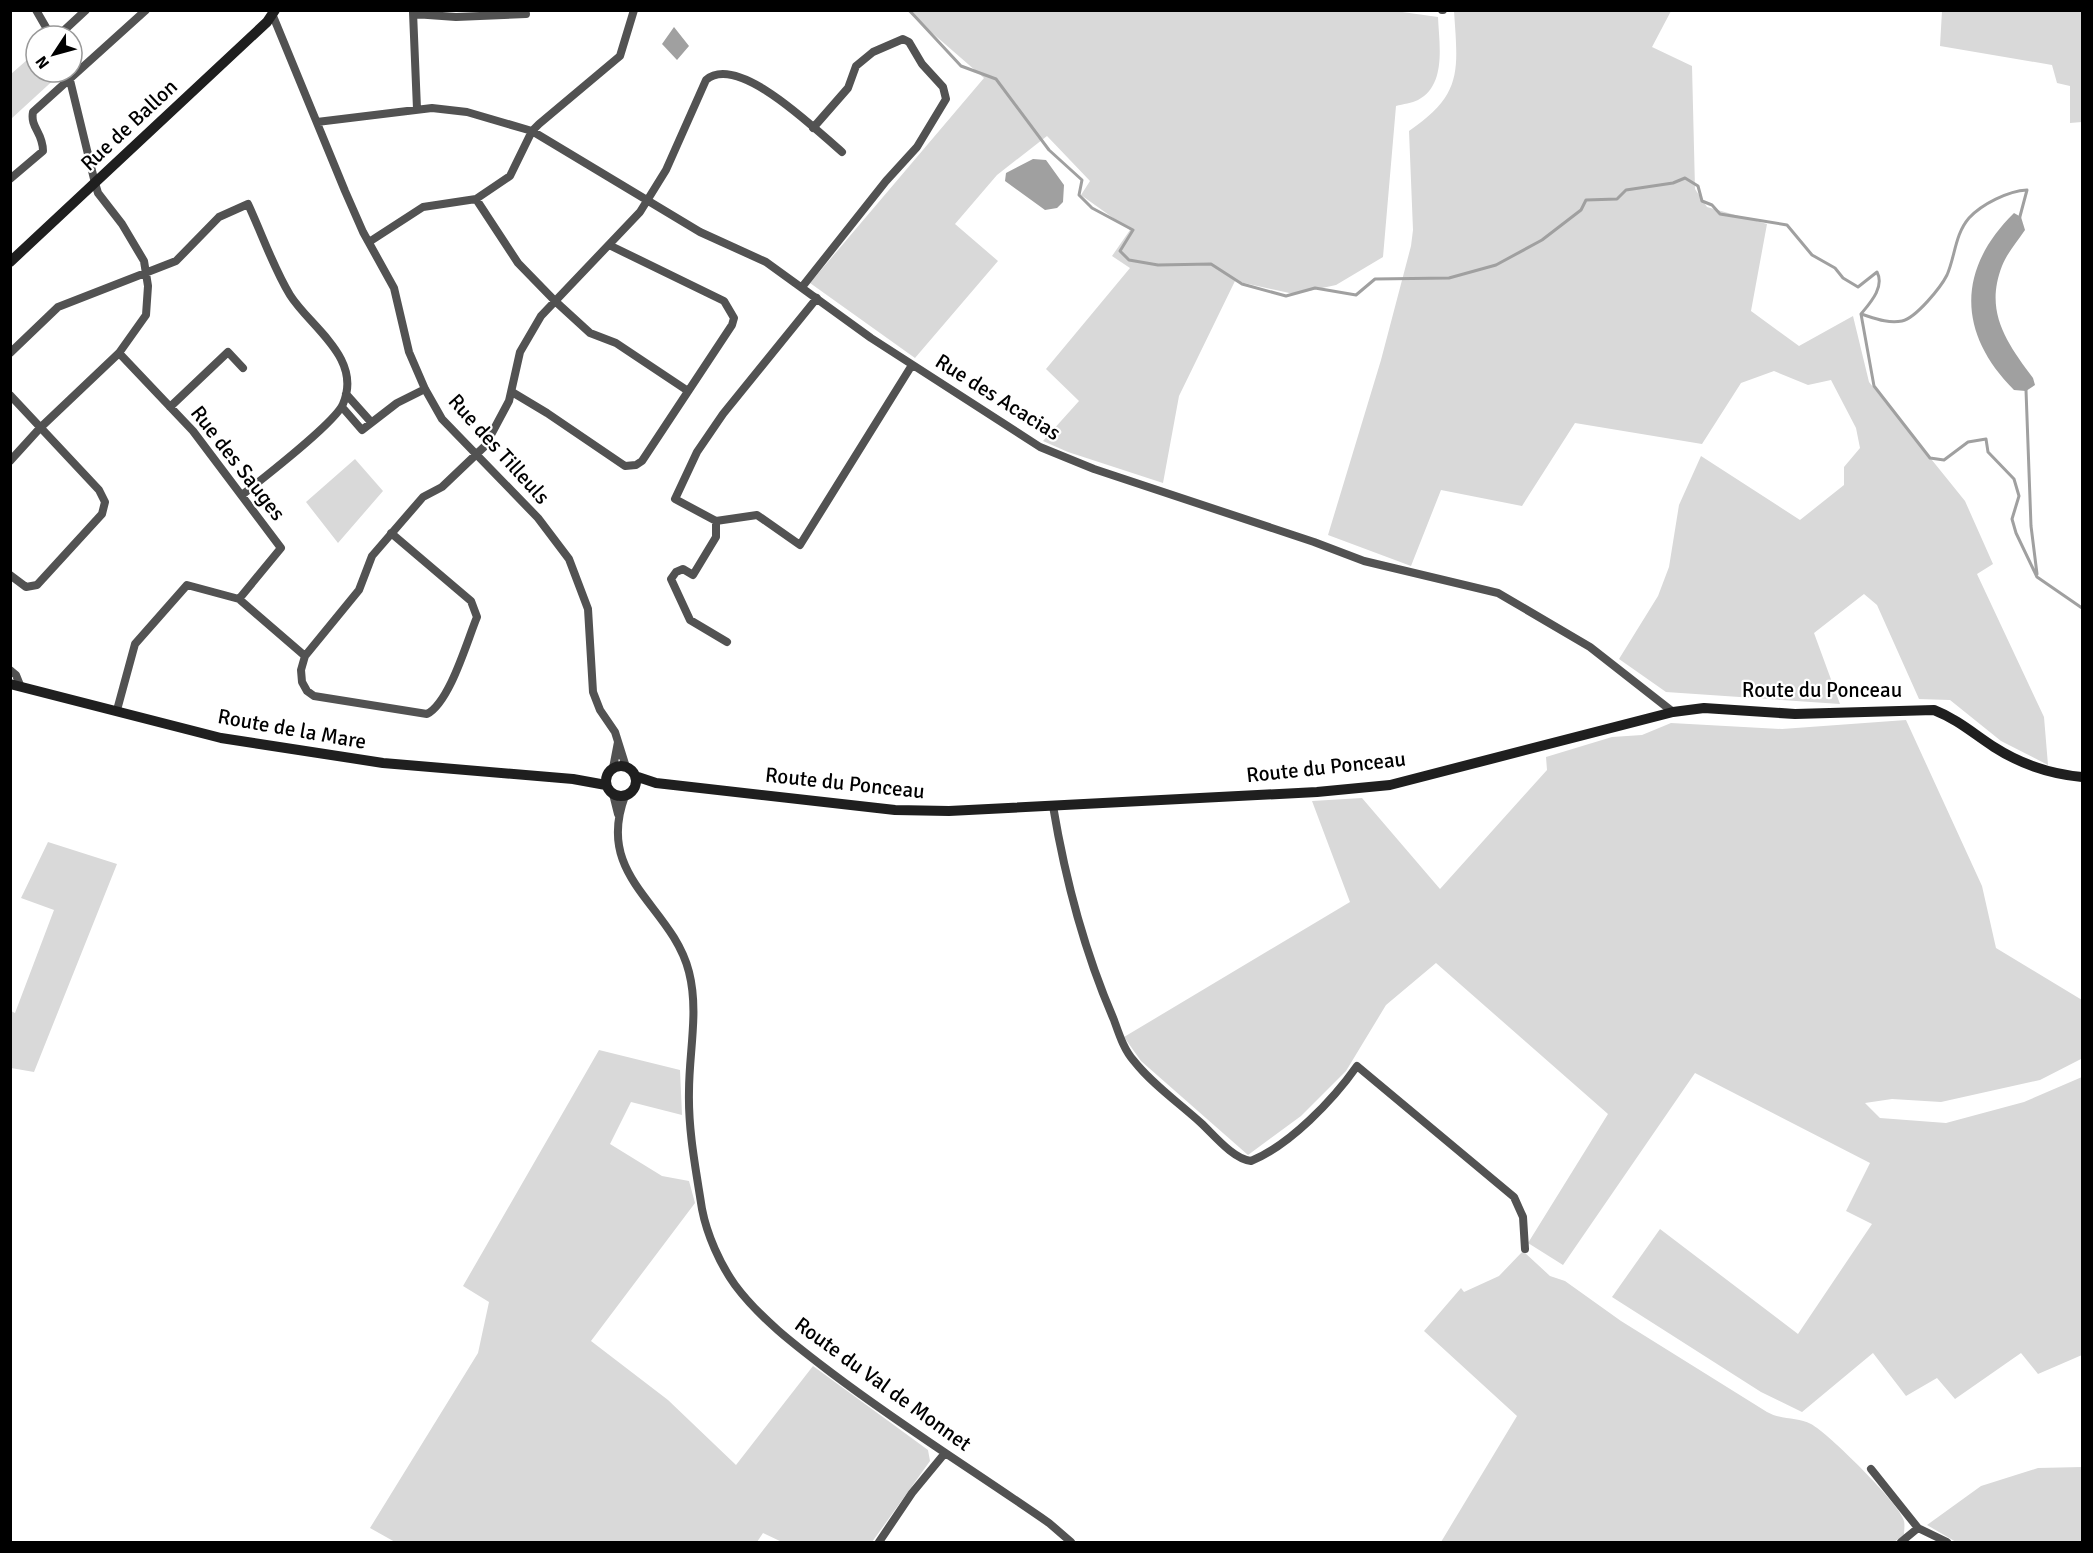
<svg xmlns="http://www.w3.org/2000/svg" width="2093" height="1553" font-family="Signika,sans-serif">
	<rect width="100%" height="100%" fill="#fff"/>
	<path fill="#d9d9d9" d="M1388,10L1438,17C1439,43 1447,85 1418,100C1412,103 1403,104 1396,106L1383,257L1336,285L1294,294L1235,281L1179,396L1163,483L1068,452L1043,441L1079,401L1046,369L1130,268L1112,256L1130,230L1081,195L1090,181L1047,136L997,175L955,224L998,261L915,358L810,283L984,78L907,11Z
		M1454,11H1671L1652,47L1692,66L1695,189L1707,207L1767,224L1751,311L1799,346L1853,316L1869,382L1965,501L1993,564L1977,574L2044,717L2048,765L2001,741L1950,700L1919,699L1877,605L1864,594L1814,633L1840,704L1666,692L1619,659L1658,596L1669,567L1679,505L1701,456L1800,520L1844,485V467L1860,448L1856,428L1831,380L1808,385L1774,371L1741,383L1702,444L1575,423L1522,506L1441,490L1411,566L1328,535L1381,360L1411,246L1413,230L1409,131C1463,94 1458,71 1454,11Z
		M1942,11H2082V122L2070,123V86L2057,83L2052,65L1940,46Z
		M36,52V72H58L59,75L11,119V74Z
		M355,459L383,491L338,543L306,502Z
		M1906,720L1982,886L1996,948L2082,1000V1062L2081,1059L2040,1080L1941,1102L1892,1099L1865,1103L1880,1118L1946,1123L2024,1102L2082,1077V1355L2038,1374L2021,1353L1955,1399L1937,1378L1906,1396L1873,1353L1802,1412L1761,1392L1612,1297L1660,1229L1798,1334L1872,1224L1846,1211L1870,1163L1695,1073L1563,1265L1528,1243L1608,1114L1436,963L1386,1005L1346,1071L1301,1116L1248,1155L1141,1061L1124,1037L1350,902L1312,801L1362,798L1440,889L1547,770L1546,757L1612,737L1642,735L1671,723L1782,729Z
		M48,842L117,864L34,1072L11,1068V1011L15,1013L54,910L21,898Z
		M599,1050L680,1070L682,1115L631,1102L610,1144L662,1176L689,1181L695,1203L591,1341L668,1400L736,1465L813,1366L928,1450L930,1461L872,1542H782L763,1533L757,1542H395L370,1528L478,1353L489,1302L463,1286Z
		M1523,1251L1550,1276L1565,1281L1621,1321L1767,1412C1781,1420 1798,1417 1811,1424C1828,1433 1900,1504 1904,1521C1905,1525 1904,1531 1904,1535L1894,1542H1441L1517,1416L1424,1331L1461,1288L1464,1292L1499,1276Z
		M2082,1467V1542H1956L1927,1525L1981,1486L2038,1468Z"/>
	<path fill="#a0a0a0" d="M674,27L689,46L677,60L662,44Z
		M1033,159L1046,160L1064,185L1063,202L1057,208L1045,210L1005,181L1006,173Z
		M2014,213L2021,217L2025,230C2017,242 2007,253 2002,266C1984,312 2007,343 2033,378L2035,385L2026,391L2014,390C1958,334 1956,270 2014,213Z"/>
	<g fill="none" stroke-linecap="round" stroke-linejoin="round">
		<path stroke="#a0a0a0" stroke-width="3" d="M909,10L961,66L996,79L1049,150L1082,180L1079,195L1092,208L1133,230L1120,251L1129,260L1158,265L1211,264L1242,284L1286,296L1315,288L1356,295L1375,279L1449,278L1496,265L1542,240L1581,210L1586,200L1617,199L1626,190L1673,183L1685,178L1698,186L1702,201L1712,205L1720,214L1787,225L1812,255L1835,268L1843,278L1858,287L1877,272C1885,287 1870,303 1861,314L1874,386L1930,458L1944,460L1968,442L1986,439L1988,452L2014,479L2019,496L2012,519L2016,533L2037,577L2082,608
			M1861,314C1874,318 1888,324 1902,321C1916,318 1941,287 1947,275C1955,257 1955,234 1969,218C1982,204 2008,191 2027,190L2019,220
			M2026,390L2031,526L2037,574"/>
		<path stroke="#525252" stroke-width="8" d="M36,10L51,36
			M1442,10H1443
			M413,12L417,109
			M414,14L456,17L526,14L525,10
			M273,16L345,191L363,232L394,288L409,352L425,389L442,419L538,518L569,559L588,609L593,692L600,710L615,732L626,767
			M58,36L86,10
			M317,122L432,108L467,112L532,131L700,232L766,262L871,338L1040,447L1094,469L1314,542L1364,561L1498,593L1590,647L1673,712
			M10,179L43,151C43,132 30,128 33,112L146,10
			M476,199L518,263L555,301L590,333L616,343L688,391
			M369,242L423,207L476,199L510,176L532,131L539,124L620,56L634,10
			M802,287L886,181L917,147L946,99L943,87L922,64L909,42L903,39L873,52L856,66L848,88L813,128
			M817,298L723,414L697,452L675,499L716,521L757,515L800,545L912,365
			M10,353L58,307L176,261L219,217L248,204C262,234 273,267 290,295C310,327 363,358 343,404C335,423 262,479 242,495
			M119,353L193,431L281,548L239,599
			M512,392L547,413L625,466L636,465L642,461L732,325L734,318L724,301L609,245
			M346,394L371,422
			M10,395L99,490L105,502L102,514L37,585L26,587L10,575
			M170,407L228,352L243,368
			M342,407L362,430L397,403L425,389
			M10,461L40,428L119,353L146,315L148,286L144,261L122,224L98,193L95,183L68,72
			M716,521V537L693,575L683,569L676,572L671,579L690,620L727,642
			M391,533L471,601L477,617C467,641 450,702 427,714L314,696L307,691L302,682L301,670L305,656L359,590L372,556L423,497L442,487L485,446L509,401L520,352L541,316L640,212L666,170L706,80C738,52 817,131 842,152
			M10,670L16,675L20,685
			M117,710L135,644L187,585L239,599L305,656
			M613,768L618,742
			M613,794L618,814
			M625,796C594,878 672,905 689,972C699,1011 689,1052 689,1091C688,1131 696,1170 702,1209C707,1235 720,1264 735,1285C761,1320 799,1348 833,1374C903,1427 977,1473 1049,1523L1071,1542
			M1053,806C1065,878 1085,953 1114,1020C1119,1034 1124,1050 1134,1061C1152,1084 1179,1103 1201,1123C1214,1135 1233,1159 1251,1161C1290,1145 1333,1100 1357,1066L1514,1197L1523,1217L1525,1249
			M1871,1469L1918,1528L1947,1542
			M879,1542L912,1493L945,1453
			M1901,1542L1918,1528"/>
		<path stroke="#1f1f1f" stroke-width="10" d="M10,262L267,22L275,10
			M10,684L221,738L383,763L573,779L606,785
			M606 781a15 15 0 1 1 30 0a15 15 0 1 1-30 0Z
			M635,776L656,783L895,810L949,811L1317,792L1390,785L1673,712L1704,708L1795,714L1934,710C1957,719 1974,734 1994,747C2022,765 2050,774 2082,777"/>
	</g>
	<g text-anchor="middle" stroke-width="4.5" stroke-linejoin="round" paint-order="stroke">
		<g font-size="21" fill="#000" stroke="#fff">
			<text transform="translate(129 125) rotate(-43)" y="7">Rue de Ballon</text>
			<text transform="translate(998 397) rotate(32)" y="7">Rue des Acacias</text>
			<text transform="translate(499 449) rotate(48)" y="7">Rue des Tilleuls</text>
			<text transform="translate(238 463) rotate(52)" y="7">Rue des Sauges</text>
			<text x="1822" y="697">Route du Ponceau</text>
			<text transform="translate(292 729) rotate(10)" y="7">Route de la Mare</text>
			<text transform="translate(1326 767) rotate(-6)" y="7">Route du Ponceau</text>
			<text transform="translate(845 783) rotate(6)" y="7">Route du Ponceau</text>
			<text transform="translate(883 1384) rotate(36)" y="7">Route du Val de Monnet</text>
		</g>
	</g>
	<rect width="2093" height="1553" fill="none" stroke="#000000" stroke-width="24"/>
	<g transform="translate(54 54) rotate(234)"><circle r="28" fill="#ffffff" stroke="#999999" stroke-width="1.5"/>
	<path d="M0-4.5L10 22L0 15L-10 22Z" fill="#000000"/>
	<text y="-9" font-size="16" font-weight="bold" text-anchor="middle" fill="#000000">N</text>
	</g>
</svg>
